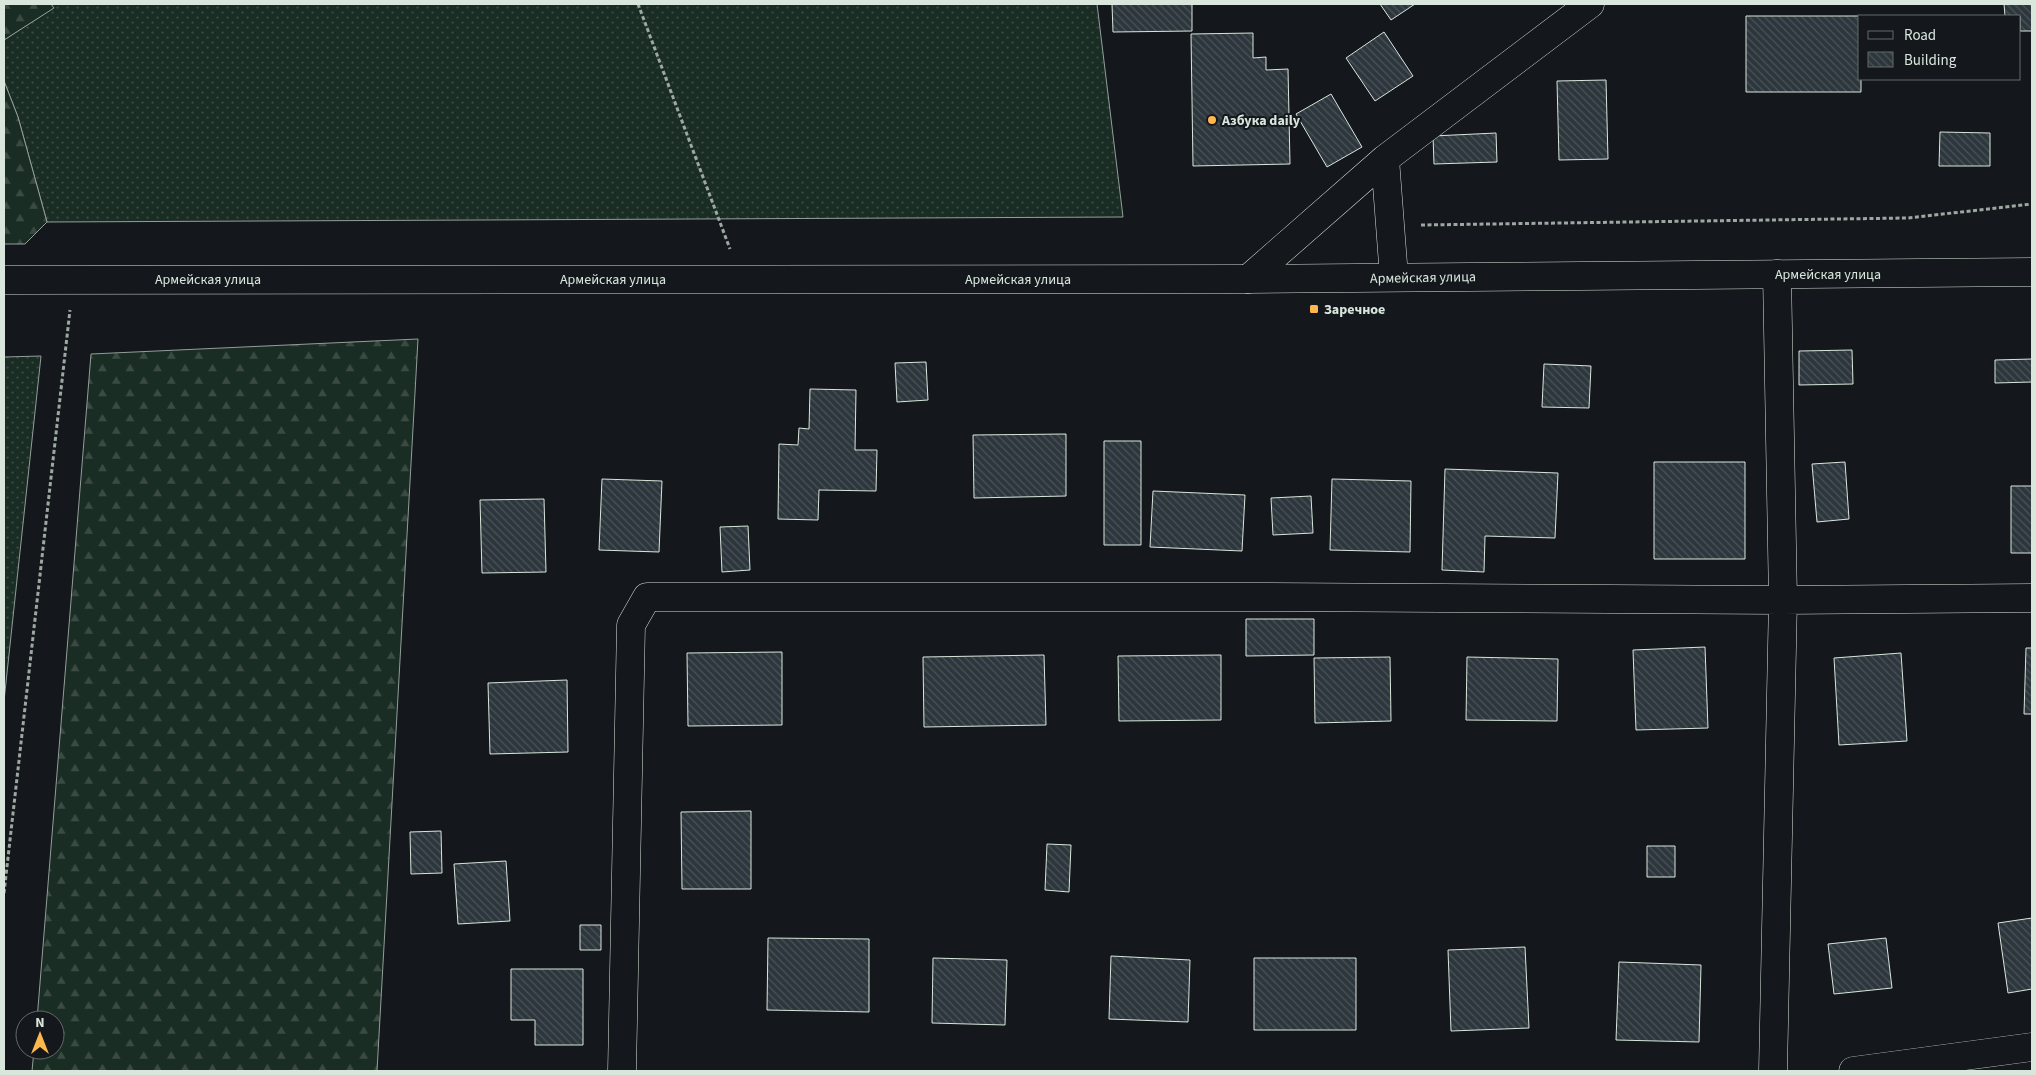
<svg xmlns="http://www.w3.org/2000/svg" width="2036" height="1075" font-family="'Source Sans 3',sans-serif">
	<defs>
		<pattern id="grass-dots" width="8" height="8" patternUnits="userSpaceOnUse" patternTransform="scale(1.25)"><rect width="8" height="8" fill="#1a2d24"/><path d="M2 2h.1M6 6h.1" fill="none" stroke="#3b4b43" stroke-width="1.8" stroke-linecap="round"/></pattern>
		<pattern id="forest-firs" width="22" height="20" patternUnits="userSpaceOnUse" patternTransform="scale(1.25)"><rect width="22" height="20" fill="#1a2d24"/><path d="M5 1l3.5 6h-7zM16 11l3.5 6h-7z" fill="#3b4b43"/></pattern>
		<pattern id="building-back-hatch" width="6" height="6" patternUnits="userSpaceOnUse" patternTransform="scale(1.25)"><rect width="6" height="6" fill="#2c363c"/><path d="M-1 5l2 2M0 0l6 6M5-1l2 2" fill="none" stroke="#4a5358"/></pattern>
	</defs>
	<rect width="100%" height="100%" fill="#14181c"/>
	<path fill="url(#grass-dots)" stroke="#939e99" d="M51,4H1097L1123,217L47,222L18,117L4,81V40L53,8Z
		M41,356L4,701V357Z"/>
	<path fill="url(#forest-firs)" stroke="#939e99" d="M4,4H51L54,8L4,40Z
		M4,81L18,117L47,222L25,244H4Z
		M418,339L377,1071H32L34,1050H55V1020H37L91,354Z"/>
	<path fill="url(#building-back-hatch)" stroke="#d8e6dc" d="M1112,4H1192V31L1113,32Z
		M1380,4H1415L1391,20Z
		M2004,4H2032V31H2020V16H2005Z
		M1746,16H1861V92H1746Z
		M1384,32L1413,76L1375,101L1346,58Z
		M1253,33V58L1266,57V70L1288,69L1290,164L1193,166L1191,34Z
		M1606,80L1608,159L1559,160L1557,81Z
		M1331,94L1362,147L1327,167L1296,114Z
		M1940,132L1990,133V166H1939Z
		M1496,133L1497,162L1434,164L1433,136Z
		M1852,350L1853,384L1799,385V351Z
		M2032,359V382L1995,383V360Z
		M926,362L928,400L897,402L895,363Z
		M1544,364L1591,366L1589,408L1542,407Z
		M810,389L856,390L855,450H877L876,491L819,490L818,520L778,519L779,444L798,445L799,428L809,429Z
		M1066,434V496L974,498L973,435Z
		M1104,441H1141V545H1104Z
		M1654,462H1745V559H1654Z
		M1845,462L1849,519L1817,522L1812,464Z
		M1445,469L1558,473L1555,538L1485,536L1484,572L1442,570Z
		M602,479L662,481L659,552L599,550Z
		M1332,479L1411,481L1410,552L1330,550Z
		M2011,486H2032V553H2011Z
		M1153,491L1245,495L1242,551L1150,547Z
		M1311,496L1313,533L1273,535L1271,498Z
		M544,499L546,572L482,573L480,500Z
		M748,526L750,570L722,572L720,527Z
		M1246,619H1314V655L1246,656Z
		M1705,647L1708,728L1636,730L1633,650Z
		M2026,648H2032V714H2024Z
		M782,652V725L688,726L687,653Z
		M1901,653L1907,741L1839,745L1834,658Z
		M1044,655L1046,725L924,727L923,657Z
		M1221,655V720L1119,721L1118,656Z
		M1390,657L1391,721L1315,723L1314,658Z
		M1467,657L1558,659L1557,721L1466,720Z
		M567,680L568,752L490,754L488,683Z
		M751,811V889H682L681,812Z
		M441,831L442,873L411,874L410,832Z
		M1047,844L1071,845L1069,892L1045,890Z
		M1647,846H1675V877H1647Z
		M506,861L510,921L458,924L454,864Z
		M2032,918V989L2008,993L1998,923Z
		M580,925H601V950H580Z
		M768,938L869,939V1012L767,1010Z
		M1886,938L1892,988L1834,994L1828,944Z
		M1525,947L1529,1028L1451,1031L1448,950Z
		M1111,956L1190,960L1188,1022L1109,1019Z
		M933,958L1007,960L1005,1025L932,1023Z
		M1254,958H1356V1030H1254Z
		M1619,962L1701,965L1699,1042L1616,1040Z
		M511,969H583V1045H535V1020H511Z"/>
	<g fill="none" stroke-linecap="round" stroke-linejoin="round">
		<defs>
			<path id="minor" d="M1385,159L1394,277
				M1248,279L1385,159L1590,4
				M622,1071L631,625L647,597H1264L1783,600L2032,598
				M1773,1071L1783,600L1777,274
				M1853,1071L2032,1047"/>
			<path id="tertiary" d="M4,280L1248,279L2032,272"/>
		</defs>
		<use href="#minor" stroke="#d8e6dc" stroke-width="29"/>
		<use href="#tertiary" stroke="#d8e6dc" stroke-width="29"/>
		<path stroke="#9da8a2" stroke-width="3" stroke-dasharray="4 2.5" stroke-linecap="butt" d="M638,4L730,249
			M1421,225L1908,218L2032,204
			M4,893L70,310"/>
		<use href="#minor" stroke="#14181c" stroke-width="28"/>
		<use href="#tertiary" stroke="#14181c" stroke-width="28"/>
	</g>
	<g fill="#ffb74d" stroke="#14181c" stroke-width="2">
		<circle cx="1212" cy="120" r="5"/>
		<rect x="1309" y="304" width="10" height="10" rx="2.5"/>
	</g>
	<g text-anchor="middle" stroke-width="4" stroke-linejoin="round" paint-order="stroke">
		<g font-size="14" font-weight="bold" fill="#d8e6dc" stroke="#14181c" text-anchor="start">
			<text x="1222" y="125">Азбука daily</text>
			<text x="1324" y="314">Заречное</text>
		</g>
		<g font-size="14" fill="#d8e6dc" stroke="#14181c">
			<text x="1828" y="279">Армейская улица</text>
			<text transform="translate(1423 277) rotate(-1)" y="5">Армейская улица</text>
			<text x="208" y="284">Армейская улица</text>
			<text x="613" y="284">Армейская улица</text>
			<text x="1018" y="284">Армейская улица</text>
		</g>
	</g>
	<rect width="2036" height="1075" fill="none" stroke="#d8e6dc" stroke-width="10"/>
	<rect x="1858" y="15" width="162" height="65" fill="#14181c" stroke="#626a69"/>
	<rect x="1868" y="31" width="25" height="8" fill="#14181c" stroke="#626a69"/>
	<text x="1904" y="40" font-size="15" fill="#d8e6dc">Road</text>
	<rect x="1868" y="52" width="25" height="15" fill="url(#building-back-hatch)" stroke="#626a69"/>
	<text x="1904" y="65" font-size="15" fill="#d8e6dc">Building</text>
	<g transform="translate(40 1035)"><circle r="24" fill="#14181c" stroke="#626a69"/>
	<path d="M0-4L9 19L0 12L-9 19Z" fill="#ffb74d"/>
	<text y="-8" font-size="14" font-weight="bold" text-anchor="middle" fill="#d8e6dc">N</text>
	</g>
</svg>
